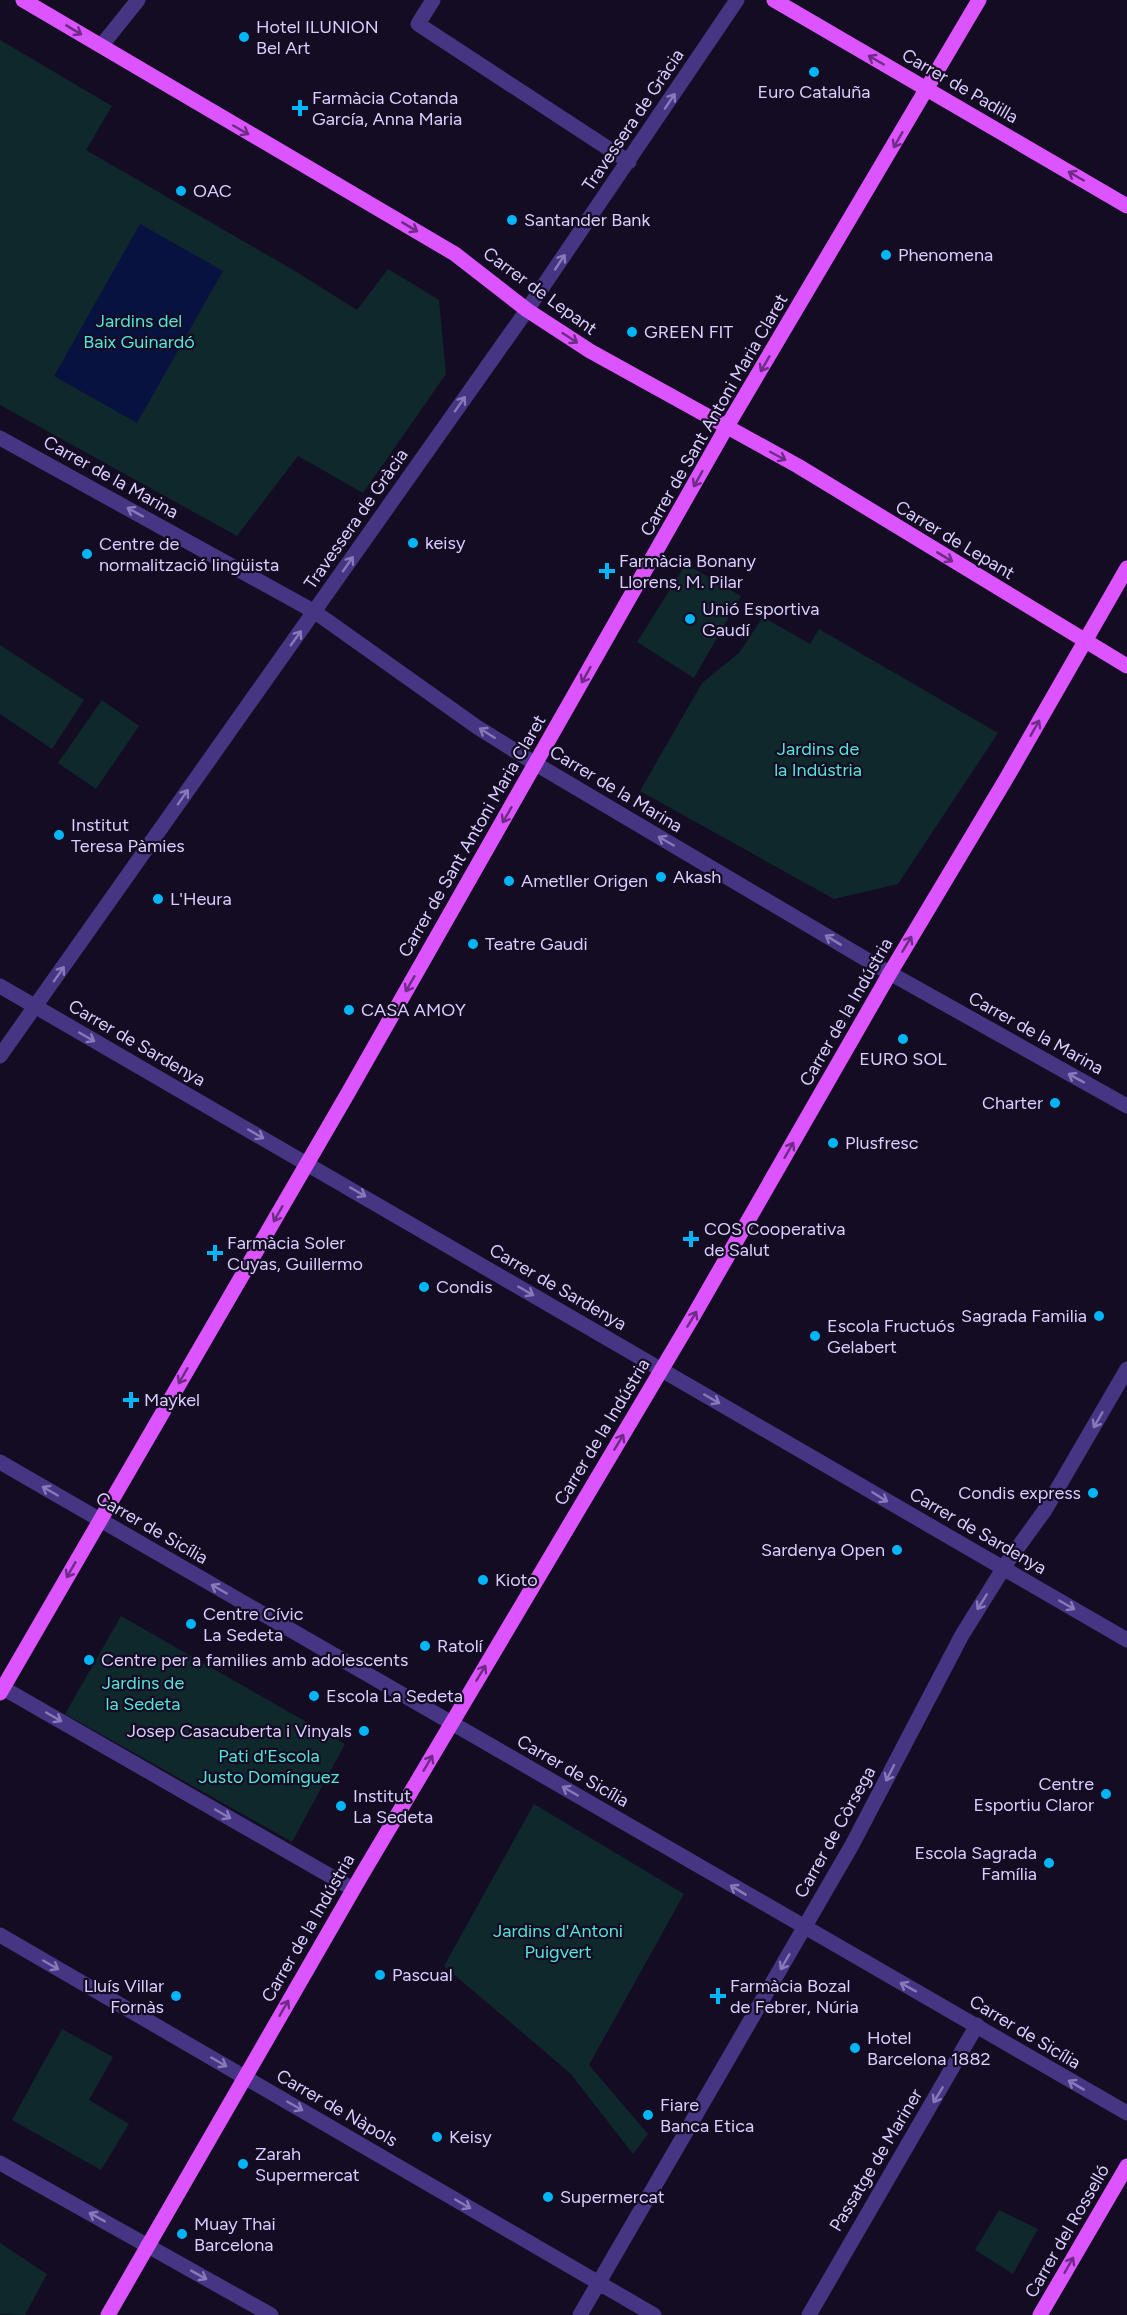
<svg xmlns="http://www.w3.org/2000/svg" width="1127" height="2315" font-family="Figtree,sans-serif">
	<rect width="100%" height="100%" fill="#140c22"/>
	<path fill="#0f282c" d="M0,40L112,106L86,150L295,271L357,310L388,269L439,300L446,374L363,493L298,456L237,536L0,405Z
		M686,564L741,596L694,678L637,642Z
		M763,617L810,644L819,629L998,733L898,884L834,899L640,791L702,683L739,653Z
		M0,645L84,700L52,749L0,714Z
		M102,700L139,726L96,789L58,763Z
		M121,1616L345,1744L292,1842L65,1714Z
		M534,1804L684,1894L589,2065L648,2134L633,2154L570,2073L444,1966Z
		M62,2029L113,2057L89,2100L129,2124L101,2170L12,2120Z
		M999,2210L1038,2229L1013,2274L975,2250Z
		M0,2243L47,2274L25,2315L0,2314Z"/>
	<path fill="#071241" d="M140,224L223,271L137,423L54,376Z"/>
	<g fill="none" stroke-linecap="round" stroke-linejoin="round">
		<path stroke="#453583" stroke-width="15" d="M433,0L418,24L629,162
			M101,46L138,0
			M0,438L315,612L477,727L536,764L879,967L1127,1106
			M0,986L1127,1640
			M0,1056L527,310L737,0
			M0,1462L1127,2113
			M3,1688L353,1889
			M0,1935L654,2315
			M0,2163L271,2315
			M580,2315L852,1845L962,1635L1008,1561L1045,1510L1127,1369
			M809,2315L977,2025"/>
		<path stroke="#dc54ff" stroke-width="15" d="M23,0L455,254L527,310L590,351L798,466L1127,666
			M774,0L1127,206
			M0,1693L348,1093L726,428L979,0
			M108,2315L361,1876L691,1320L890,973L1006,779L1127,568
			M1040,2315L1127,2166"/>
	</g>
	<defs><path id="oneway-shaft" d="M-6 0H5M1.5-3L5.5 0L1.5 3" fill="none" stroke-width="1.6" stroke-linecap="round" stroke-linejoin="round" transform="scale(1.5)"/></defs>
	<g stroke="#6e2c85">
		<use href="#oneway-shaft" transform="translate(74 30) rotate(31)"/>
		<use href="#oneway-shaft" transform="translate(876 60) rotate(-150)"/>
		<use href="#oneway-shaft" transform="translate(241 130) rotate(30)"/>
		<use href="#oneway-shaft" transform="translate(898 140) rotate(120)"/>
		<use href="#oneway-shaft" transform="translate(1076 176) rotate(-150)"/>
		<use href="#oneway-shaft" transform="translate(410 227) rotate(31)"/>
		<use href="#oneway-shaft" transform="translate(570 338) rotate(33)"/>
		<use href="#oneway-shaft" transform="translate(765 364) rotate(120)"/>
		<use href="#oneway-shaft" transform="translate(778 456) rotate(28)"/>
		<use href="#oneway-shaft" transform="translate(698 479) rotate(119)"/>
		<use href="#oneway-shaft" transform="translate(945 557) rotate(31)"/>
		<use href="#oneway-shaft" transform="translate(586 675) rotate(119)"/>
		<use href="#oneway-shaft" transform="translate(1035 728) rotate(-60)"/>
		<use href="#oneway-shaft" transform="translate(507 815) rotate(120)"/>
		<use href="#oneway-shaft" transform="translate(907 944) rotate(-59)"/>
		<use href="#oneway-shaft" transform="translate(410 984) rotate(120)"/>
		<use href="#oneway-shaft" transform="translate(789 1150) rotate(-60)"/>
		<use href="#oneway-shaft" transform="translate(278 1214) rotate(120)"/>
		<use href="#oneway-shaft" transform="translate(692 1319) rotate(-59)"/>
		<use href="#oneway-shaft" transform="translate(183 1376) rotate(120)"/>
		<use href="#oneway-shaft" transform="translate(619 1442) rotate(-59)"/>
		<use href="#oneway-shaft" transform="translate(71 1570) rotate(120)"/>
		<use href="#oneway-shaft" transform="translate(481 1673) rotate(-59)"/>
		<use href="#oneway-shaft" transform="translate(428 1763) rotate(-60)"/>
		<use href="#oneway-shaft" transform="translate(284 2008) rotate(-60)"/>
		<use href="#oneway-shaft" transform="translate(1069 2265) rotate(-60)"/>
	</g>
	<g stroke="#8979bb">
		<use href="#oneway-shaft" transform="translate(670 101) rotate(-56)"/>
		<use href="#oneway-shaft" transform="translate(560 262) rotate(-56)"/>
		<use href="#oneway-shaft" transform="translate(460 404) rotate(-55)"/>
		<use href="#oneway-shaft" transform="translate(135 512) rotate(-151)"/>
		<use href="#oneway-shaft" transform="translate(348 564) rotate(-55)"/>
		<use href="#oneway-shaft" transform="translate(296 638) rotate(-54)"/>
		<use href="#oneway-shaft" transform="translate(487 733) rotate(-148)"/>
		<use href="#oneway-shaft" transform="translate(183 797) rotate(-55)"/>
		<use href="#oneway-shaft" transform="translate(666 841) rotate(-150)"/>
		<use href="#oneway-shaft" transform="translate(833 940) rotate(-149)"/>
		<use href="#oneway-shaft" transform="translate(59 974) rotate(-55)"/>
		<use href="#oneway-shaft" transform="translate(87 1037) rotate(30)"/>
		<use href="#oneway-shaft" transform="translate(1076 1078) rotate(-151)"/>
		<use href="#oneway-shaft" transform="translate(256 1134) rotate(30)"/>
		<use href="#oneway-shaft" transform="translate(358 1192) rotate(30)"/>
		<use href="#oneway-shaft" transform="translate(526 1291) rotate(30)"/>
		<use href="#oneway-shaft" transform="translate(712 1399) rotate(30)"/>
		<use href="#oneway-shaft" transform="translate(1098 1420) rotate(120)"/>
		<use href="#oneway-shaft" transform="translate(50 1491) rotate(-150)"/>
		<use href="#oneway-shaft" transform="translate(880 1497) rotate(32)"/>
		<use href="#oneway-shaft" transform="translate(219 1589) rotate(-150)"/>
		<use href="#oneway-shaft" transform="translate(982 1602) rotate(122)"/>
		<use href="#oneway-shaft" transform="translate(1067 1605) rotate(30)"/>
		<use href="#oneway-shaft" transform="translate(54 1717) rotate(30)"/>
		<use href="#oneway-shaft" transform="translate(890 1773) rotate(117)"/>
		<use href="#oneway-shaft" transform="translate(570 1791) rotate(-150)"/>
		<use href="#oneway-shaft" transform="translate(223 1814) rotate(30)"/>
		<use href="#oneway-shaft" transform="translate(738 1890) rotate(-149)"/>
		<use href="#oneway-shaft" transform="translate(785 1962) rotate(120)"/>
		<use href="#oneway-shaft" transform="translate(51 1965) rotate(30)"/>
		<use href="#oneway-shaft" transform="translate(908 1987) rotate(-151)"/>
		<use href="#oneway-shaft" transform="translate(219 2062) rotate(30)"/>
		<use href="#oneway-shaft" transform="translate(1076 2085) rotate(-149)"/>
		<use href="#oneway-shaft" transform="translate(938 2095) rotate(121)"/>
		<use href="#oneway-shaft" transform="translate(295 2106) rotate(30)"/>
		<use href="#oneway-shaft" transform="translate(463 2204) rotate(30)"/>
		<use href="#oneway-shaft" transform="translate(97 2217) rotate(-151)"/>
		<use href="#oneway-shaft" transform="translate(199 2275) rotate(29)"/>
	</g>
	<g fill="#00b5f8" stroke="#140c22" stroke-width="2">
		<circle cx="244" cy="37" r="6"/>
		<circle cx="814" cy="72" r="6"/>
		<path d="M297 99h6v6h6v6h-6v6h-6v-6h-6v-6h6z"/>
		<circle cx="181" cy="191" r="6"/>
		<circle cx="512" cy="220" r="6"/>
		<circle cx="886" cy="255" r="6"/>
		<circle cx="632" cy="332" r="6"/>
		<circle cx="413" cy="543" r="6"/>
		<circle cx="87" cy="554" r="6"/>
		<path d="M604 562h6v6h6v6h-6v6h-6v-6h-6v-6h6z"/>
		<circle cx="690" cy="619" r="6"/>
		<circle cx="59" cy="835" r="6"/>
		<circle cx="661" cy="877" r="6"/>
		<circle cx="509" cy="881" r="6"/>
		<circle cx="158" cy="899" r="6"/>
		<circle cx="473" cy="944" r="6"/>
		<circle cx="349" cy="1010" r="6"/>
		<circle cx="903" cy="1039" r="6"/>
		<circle cx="1055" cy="1103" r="6"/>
		<circle cx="833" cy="1143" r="6"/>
		<path d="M688 1230h6v6h6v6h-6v6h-6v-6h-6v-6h6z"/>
		<path d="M212 1244h6v6h6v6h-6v6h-6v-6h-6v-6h6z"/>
		<circle cx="424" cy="1287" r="6"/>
		<circle cx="1099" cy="1316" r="6"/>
		<circle cx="815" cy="1336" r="6"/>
		<path d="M128 1391h6v6h6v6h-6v6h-6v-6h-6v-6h6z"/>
		<circle cx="1093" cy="1493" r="6"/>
		<circle cx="897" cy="1550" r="6"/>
		<circle cx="483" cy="1580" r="6"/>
		<circle cx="191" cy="1624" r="6"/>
		<circle cx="425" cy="1646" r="6"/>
		<circle cx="89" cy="1660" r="6"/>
		<circle cx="314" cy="1696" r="6"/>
		<circle cx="364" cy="1731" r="6"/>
		<circle cx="1106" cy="1794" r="6"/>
		<circle cx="341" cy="1806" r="6"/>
		<circle cx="1049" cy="1863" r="6"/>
		<circle cx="380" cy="1975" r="6"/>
		<circle cx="176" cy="1996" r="6"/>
		<path d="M715 1987h6v6h6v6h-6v6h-6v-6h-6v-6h6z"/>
		<circle cx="855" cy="2048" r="6"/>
		<circle cx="648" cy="2115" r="6"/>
		<circle cx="437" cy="2137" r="6"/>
		<circle cx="243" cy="2164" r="6"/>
		<circle cx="548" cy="2197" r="6"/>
		<circle cx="182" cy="2234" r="6"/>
	</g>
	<g text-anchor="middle" stroke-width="4.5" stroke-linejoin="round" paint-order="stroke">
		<g font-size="18" fill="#dccdff" stroke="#140c22" text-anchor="start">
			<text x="256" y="33">Hotel ILUNION<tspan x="256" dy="21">Bel Art</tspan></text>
			<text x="814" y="98" text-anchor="middle">Euro Cataluña</text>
			<text x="312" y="104">Farmàcia Cotanda<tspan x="312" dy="21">García, Anna Maria</tspan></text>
			<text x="193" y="197">OAC</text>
			<text x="524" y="226">Santander Bank</text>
			<text x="898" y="261">Phenomena</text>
			<text x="644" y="338">GREEN FIT</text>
			<text x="425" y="549">keisy</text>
			<text x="99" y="550">Centre de<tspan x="99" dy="21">normalització lingüista</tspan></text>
			<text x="619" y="567">Farmàcia Bonany<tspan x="619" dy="21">Llorens, M. Pilar</tspan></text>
			<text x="702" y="615">Unió Esportiva<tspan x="702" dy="21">Gaudí</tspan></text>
			<text x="71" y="831">Institut<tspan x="71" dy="21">Teresa Pàmies</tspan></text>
			<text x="673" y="883">Akash</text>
			<text x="521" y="887">Ametller Origen</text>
			<text x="170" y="905">L'Heura</text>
			<text x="485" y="950">Teatre Gaudi</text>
			<text x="361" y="1016">CASA AMOY</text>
			<text x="903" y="1065" text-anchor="middle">EURO SOL</text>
			<text x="1043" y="1109" text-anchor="end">Charter</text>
			<text x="845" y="1149">Plusfresc</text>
			<text x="704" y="1235">COS Cooperativa<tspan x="704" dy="21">de Salut</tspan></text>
			<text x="227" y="1249">Farmàcia Soler<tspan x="227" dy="21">Cuyas, Guillermo</tspan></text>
			<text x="436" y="1293">Condis</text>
			<text x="1087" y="1322" text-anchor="end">Sagrada Familia</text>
			<text x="827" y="1332">Escola Fructuós<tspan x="827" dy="21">Gelabert</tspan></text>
			<text x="144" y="1406">Maykel</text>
			<text x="1081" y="1499" text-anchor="end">Condis express</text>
			<text x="885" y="1556" text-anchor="end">Sardenya Open</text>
			<text x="495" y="1586">Kioto</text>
			<text x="203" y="1620">Centre Cívic<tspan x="203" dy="21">La Sedeta</tspan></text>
			<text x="437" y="1652">Ratolí</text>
			<text x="101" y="1666">Centre per a families amb adolescents</text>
			<text x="326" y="1702">Escola La Sedeta</text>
			<text x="352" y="1737" text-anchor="end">Josep Casacuberta i Vinyals</text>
			<text x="1094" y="1790" text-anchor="end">Centre<tspan x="1094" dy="21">Esportiu Claror</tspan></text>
			<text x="353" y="1802">Institut<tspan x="353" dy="21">La Sedeta</tspan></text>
			<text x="1037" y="1859" text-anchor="end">Escola Sagrada<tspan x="1037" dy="21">Família</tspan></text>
			<text x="392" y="1981">Pascual</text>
			<text x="164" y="1992" text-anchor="end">Lluís Villar<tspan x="164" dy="21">Fornàs</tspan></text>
			<text x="730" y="1992">Farmàcia Bozal<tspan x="730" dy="21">de Febrer, Núria</tspan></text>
			<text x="867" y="2044">Hotel<tspan x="867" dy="21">Barcelona 1882</tspan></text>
			<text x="660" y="2111">Fiare<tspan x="660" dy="21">Banca Etica</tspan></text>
			<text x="449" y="2143">Keisy</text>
			<text x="255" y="2160">Zarah<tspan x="255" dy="21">Supermercat</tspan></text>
			<text x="560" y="2203">Supermercat</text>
			<text x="194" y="2230">Muay Thai<tspan x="194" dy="21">Barcelona</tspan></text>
		</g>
		<g font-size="18" fill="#dccdff" stroke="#140c22">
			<text transform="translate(960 86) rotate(30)" y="6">Carrer de Padilla</text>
			<text transform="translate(633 120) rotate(-56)" y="6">Travessera de Gràcia</text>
			<text transform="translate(540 291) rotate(36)" y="6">Carrer de Lepant</text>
			<text transform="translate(714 415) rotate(-60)" y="6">Carrer de Sant Antoni Maria Claret</text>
			<text transform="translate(111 477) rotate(29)" y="6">Carrer de la Marina</text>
			<text transform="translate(356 519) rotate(-55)" y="6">Travessera de Gràcia</text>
			<text transform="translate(955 540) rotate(31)" y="6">Carrer de Lepant</text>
			<text transform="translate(616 789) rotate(31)" y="6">Carrer de la Marina</text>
			<text transform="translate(472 836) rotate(-60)" y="6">Carrer de Sant Antoni Maria Claret</text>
			<text transform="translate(846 1012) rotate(-60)" y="6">Carrer de la Indústria</text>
			<text transform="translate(1036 1033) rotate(29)" y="6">Carrer de la Marina</text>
			<text transform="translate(137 1043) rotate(30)" y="6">Carrer de Sardenya</text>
			<text transform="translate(558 1287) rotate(30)" y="6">Carrer de Sardenya</text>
			<text transform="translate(602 1432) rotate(-59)" y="6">Carrer de la Indústria</text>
			<text transform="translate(152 1528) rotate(30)" y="6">Carrer de Sicília</text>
			<text transform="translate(978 1531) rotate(30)" y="6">Carrer de Sardenya</text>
			<text transform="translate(573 1771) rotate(30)" y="6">Carrer de Sicília</text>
			<text transform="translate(835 1832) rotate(-61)" y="6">Carrer de Còrsega</text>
			<text transform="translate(308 1928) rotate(-60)" y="6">Carrer de la Indústria</text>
			<text transform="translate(1025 2032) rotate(31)" y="6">Carrer de Sicília</text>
			<text transform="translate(337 2108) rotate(30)" y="6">Carrer de Nàpols</text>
			<text transform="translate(876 2160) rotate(-59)" y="6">Passatge de Mariner</text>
			<text transform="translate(1067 2231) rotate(-60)" y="6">Carrer del Rosselló</text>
		</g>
		<g font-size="18" fill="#54e5d9" stroke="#140c22">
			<text x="139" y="327">Jardins del<tspan x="139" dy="21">Baix Guinardó</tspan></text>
			<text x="818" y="755">Jardins de<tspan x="818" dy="21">la Indústria</tspan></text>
			<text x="143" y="1689">Jardins de<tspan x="143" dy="21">la Sedeta</tspan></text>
			<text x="269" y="1762">Pati d'Escola<tspan x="269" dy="21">Justo Domínguez</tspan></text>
			<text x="558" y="1937">Jardins d'Antoni<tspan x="558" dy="21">Puigvert</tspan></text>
		</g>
	</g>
</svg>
